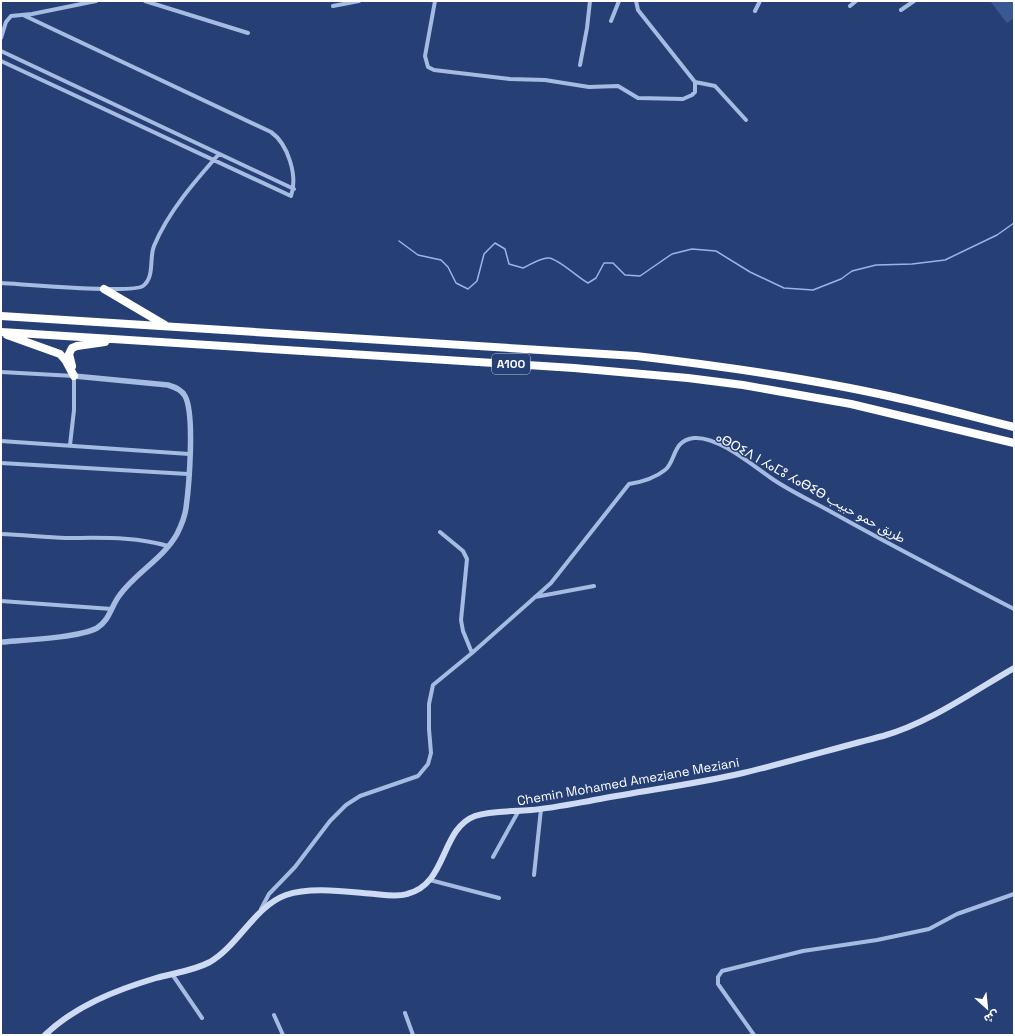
<svg xmlns="http://www.w3.org/2000/svg" width="1015" height="1036" font-family="'Space Grotesk','Noto Sans Arabic','Noto Sans Tifinagh',sans-serif">
	<rect width="100%" height="100%" fill="#264076"/>
	<path fill="#395993" d="M990,1H1014V18L1007,23Z"/>
	<g fill="none" stroke-linecap="round" stroke-linejoin="round">
		<path stroke="#9bb5e3" stroke-width="1.5" d="M399,241L418,255L441,260L448,267L456,283L468,289L477,281L484,254L495,243L505,249L509,264L523,268C530,265 541,257 549,258C559,259 578,278 588,283L596,278L604,263H613L625,275L640,276L672,254L692,249L716,251L750,272L784,288L813,290L841,279L852,271L876,265L912,264L945,260L997,235L1014,223"/>
		<path stroke="#a6bbe2" stroke-width="4" d="M145,1L248,33
			M435,1L425,56L428,67L434,70L510,79L545,80L589,87L618,86L638,98L683,99L692,95L695,92V82
			M636,1L638,10L695,82L715,86L746,120
			M333,6L359,1
			M850,6L856,1
			M901,10L914,1
			M755,11L760,1
			M611,21L619,1
			M1,38L6,22L11,16L32,14L96,1
			M1,51L294,189
			M1,61L291,196C298,176 288,144 271,132L23,15
			M580,65L587,28L590,1
			M1,283C22,284 132,294 143,286C155,277 149,258 154,246C168,212 195,181 219,154
			M1,372L74,376V410L70,445
			M1,441L189,454
			M1,463L188,474
			M440,532L463,551L467,559L461,620L463,631L472,653
			M1,534C23,535 44,537 66,538C100,538 135,536 168,546
			M535,597L594,586
			M1,601L112,609
			M493,857L518,812
			M534,875L541,809
			M430,880L499,898
			M261,909L269,894L295,867L330,821L346,805L360,796L418,776L428,764L431,753L429,729V704L433,685L472,653L551,583L629,484C642,482 655,478 665,470C676,462 672,440 694,438C718,436 752,465 771,478C791,492 814,502 835,514C894,547 954,578 1014,609
			M172,974L202,1018
			M405,1013L413,1035
			M274,1015L283,1035
			M754,1035L718,984V977L722,971L803,951L877,940L929,929L957,914L1014,894"/>
		<path stroke="#a6bbe2" stroke-width="5.5" d="M1,642C24,640 78,638 97,628C109,621 111,607 119,596C135,573 163,559 177,534C181,526 185,516 186,508C189,486 195,414 185,396C182,390 175,387 168,385L74,376"/>
		<path stroke="#cfdbf3" stroke-width="6" d="M45,1035C75,1006 116,990 156,978C174,973 193,971 210,962C238,946 255,906 286,895C311,886 349,892 375,894C385,895 397,897 407,894C448,884 440,829 475,816C492,810 513,812 531,810C554,808 577,803 600,799C647,790 696,784 743,773C789,762 836,748 883,736C929,723 972,692 1014,668"/>
		<path stroke="#fff" stroke-width="8" d="M104,289L165,325
			M1,316L636,356C722,366 808,378 893,397C934,406 974,417 1014,427
			M1,332L574,368L688,378L743,385L851,404L1014,443
			M7,335L60,354L66,361L74,376
			M72,366L69,354L72,348L77,346L105,342"/>
	</g>
	<g text-anchor="middle" stroke-width="3" stroke-linejoin="round" paint-order="stroke">
		<rect fill="#264076" stroke="#bec6d6" stroke-width="1" x="492" y="354" width="38" height="20" rx="3"/>
		<g font-size="12" font-weight="bold" fill="#fff">
			<text x="511" y="368">A100</text>
		</g>
		<g font-size="13" fill="#fff" stroke="#264076">
			<text transform="translate(811 487) rotate(29)" y="5">ⴰⴱⵔⵉⴷ ⵏ ⵃⴰⵎⵓ ⵃⴰⴱⵉⴱ طريق حمو حبيب</text>
			<text transform="translate(628 781) rotate(-10)" y="5">Chemin Mohamed Ameziane Meziani</text>
		</g>
	</g>
	<rect width="1015" height="1036" fill="none" stroke="#ffffff" stroke-width="4"/>
	<g transform="translate(987 1008) rotate(153)" stroke="#264076" stroke-width="3" paint-order="stroke">
	<path d="M0-3L7 15L0 10L-7 15Z" fill="#ffffff"/>
	<text y="-6" font-size="11" font-weight="bold" text-anchor="middle" fill="#ffffff">ش</text>
	</g>
</svg>
